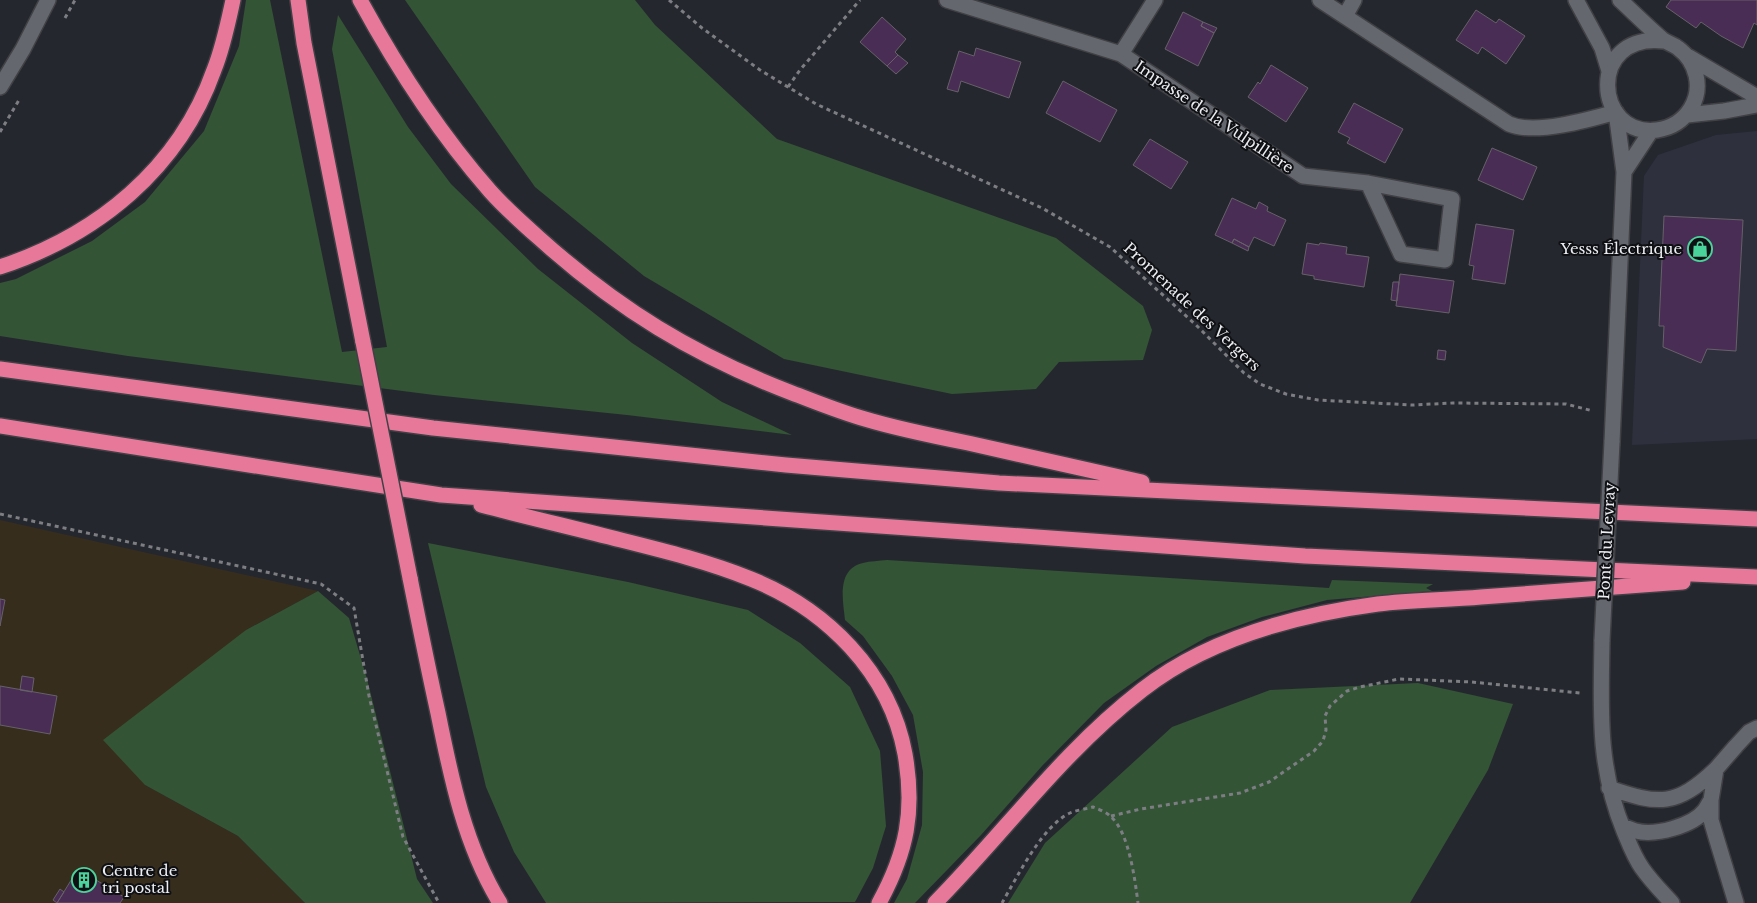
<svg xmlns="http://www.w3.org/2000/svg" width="1757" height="903" font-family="'Libre Baskerville',serif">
	<rect width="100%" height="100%" fill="#25272e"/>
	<path fill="#2e313d" d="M1757,131V439L1632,445L1644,176L1658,155L1716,135Z"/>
	<path fill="#372d1d" d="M0,520L318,591L246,630L145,785L238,836L305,903H0Z"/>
	<path fill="#345436" d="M246,0H270L342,352L387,347L332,49L338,15L408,127L451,184L538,269L632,343L722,402L792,435L627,415L434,395L128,356L0,336V283L16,279L92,241L145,202L204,131L239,46Z
		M405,0H635L655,25L777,139L1056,238L1143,306L1152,330L1143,360L1059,362L1036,389L952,394L784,359L644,276L535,187Z
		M428,543L628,582L748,610L800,643L850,687L880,751L886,826L873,868L855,902L546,903L514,852L486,787Z
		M887,560L1329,588L1332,580L1433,584L1426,588L1432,591L1327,600L1262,617L1207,637L1156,666L1104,703L1042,766L981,835L915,903H894L907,879L922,825L923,772L913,715L892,676L863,636L845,620C843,601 836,569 863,563C870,561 879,561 887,560Z
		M318,591L349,618L367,679L417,879L433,903H305L238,836L145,785L103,740L246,630Z
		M1418,683L1513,704L1488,770L1410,903H1008L1045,843L1172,727L1270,690Z"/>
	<path fill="#492d55" stroke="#666169" d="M1671,0H1757V25L1754,23L1743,48L1721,36L1701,22L1696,28L1666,7Z
		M1476,10L1496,23L1499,19L1525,36L1506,64L1482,47L1478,54L1456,40Z
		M1183,12L1203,22L1201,26L1214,33L1198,66L1165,49Z
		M882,17L906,39L895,52L898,55L887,66L860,42Z
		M1203,22L1217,28L1214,33L1201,26Z
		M976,48L1021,62L1009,98L961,81L958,92L947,89L959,51L974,56Z
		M898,55L908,63L896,74L887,66Z
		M1271,65L1308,88L1286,122L1248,97L1258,82L1260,84Z
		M1063,81L1117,110L1100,142L1046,113Z
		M1354,103L1403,129L1385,163L1347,143L1350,138L1338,132Z
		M1150,139L1188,162L1171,189L1133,165Z
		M1492,148L1537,167L1523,200L1478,180Z
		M1232,198L1256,209L1259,202L1268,207L1267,211L1286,220L1274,246L1254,237L1249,247L1234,239L1232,243L1215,235Z
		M1664,216L1743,220L1736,351L1707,349L1701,363L1663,347L1664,326H1659Z
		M1476,224L1514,230L1505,284L1472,279L1474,266L1469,265Z
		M1234,239L1249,247L1248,251L1232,243Z
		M1307,243L1319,245L1320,243L1347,247L1346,254L1369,257L1364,287L1314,279V276L1302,274Z
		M1400,274L1454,281L1449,313L1396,306Z
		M1393,282H1399L1397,301L1391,300Z
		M1438,350L1446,351L1445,360L1437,359Z
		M0,599L5,600L0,626Z
		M22,676L34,678L32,692L20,690Z
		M0,686L57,696L50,734L0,725Z
		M78,869L124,897L120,903H57Z
		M60,889L64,892L57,903L53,900Z"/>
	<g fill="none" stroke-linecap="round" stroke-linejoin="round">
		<defs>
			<path id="street" d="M947,0L1121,54L1303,176L1368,183L1452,199L1445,260L1401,254L1368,183
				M1320,0L1509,124C1535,135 1588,120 1616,112L1624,172L1612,442
				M1576,0L1602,48L1609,71
				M1620,0C1634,13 1647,26 1662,39C1667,43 1673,44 1678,48C1697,62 1703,88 1691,108C1683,121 1671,128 1657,130C1594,138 1586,32 1664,41
				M1345,16L1354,0
				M1121,54L1155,0
				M1689,57L1757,97
				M0,87L23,49L48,0
				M1687,115L1724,111L1757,105
				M1624,172L1651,131
				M1602,640C1601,708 1597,766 1624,831C1629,843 1634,857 1642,868C1651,881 1662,892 1672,903
				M1609,788C1659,805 1676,807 1716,769
				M1622,826C1626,827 1631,830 1636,831C1655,836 1693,826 1705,810C1707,807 1709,803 1711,800
				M1736,903L1716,837L1711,820V800L1716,769L1736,746L1749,732L1757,728"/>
			<path id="highway" d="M298,0L304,43L363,342
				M360,0C397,68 439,133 490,191C505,208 522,223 539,238C618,309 693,355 792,393C816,402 840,412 865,419C898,429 933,436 968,443C1026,456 1084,469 1142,482
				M0,267C97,235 179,169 214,70C223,48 228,23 233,0
				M0,369L433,428L786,465L999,483L1757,519
				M0,426L441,495L1305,556L1757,577
				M481,505C527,517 574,528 621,540C665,551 709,562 751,579C826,609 890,672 905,754C915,811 907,852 879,903
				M410,578C419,623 428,668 438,713C451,778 465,846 500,903
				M935,903C1005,832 1062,752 1142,690C1208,638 1296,615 1378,604C1412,600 1447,600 1481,597C1549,592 1616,587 1683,582"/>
		</defs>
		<use href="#street" stroke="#404146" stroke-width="18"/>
		<use href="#highway" stroke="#404146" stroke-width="18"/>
		<path stroke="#7d7e84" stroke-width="3" stroke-dasharray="4 4" stroke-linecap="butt" d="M669,0L702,28L760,70L816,104L1042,208L1110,247L1196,325L1244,373L1260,384L1286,394L1318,400L1412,405L1453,403L1566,404L1593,411
			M65,18L75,0
			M788,87L800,70L860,0
			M0,132L19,100
			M0,514L321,584L354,608L369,696L403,837L439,903
			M1111,816L1141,809L1240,793L1269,782L1314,751L1323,741L1326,730L1325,716L1330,706L1347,691L1360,687L1399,679L1472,682L1580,693
			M1002,903C1017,877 1043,825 1070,813C1077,810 1086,809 1093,807C1098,809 1106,812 1110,816C1129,831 1135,880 1138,903"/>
		<use href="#street" stroke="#65676f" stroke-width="15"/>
		<use href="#highway" stroke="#e8789a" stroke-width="15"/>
		<defs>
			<path id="street-bridge" d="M1602,640L1612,442"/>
			<path id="highway-bridge" d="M363,342L410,578"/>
		</defs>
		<use href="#street-bridge" stroke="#404146" stroke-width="18" stroke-linecap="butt"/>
		<use href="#highway-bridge" stroke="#404146" stroke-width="18" stroke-linecap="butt"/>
		<use href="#street-bridge" stroke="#65676f" stroke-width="15"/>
		<use href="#highway-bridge" stroke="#e8789a" stroke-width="15"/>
	</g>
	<defs>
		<symbol id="shop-ring" viewBox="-11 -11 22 22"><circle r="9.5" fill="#0f1013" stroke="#4ad49c" stroke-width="1.5"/><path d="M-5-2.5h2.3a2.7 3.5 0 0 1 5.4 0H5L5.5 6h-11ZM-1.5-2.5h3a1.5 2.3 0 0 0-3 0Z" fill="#4ad49c"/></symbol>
		<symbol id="building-ring" viewBox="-11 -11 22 22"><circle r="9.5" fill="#0f1013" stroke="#4ad49c" stroke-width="1.5"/><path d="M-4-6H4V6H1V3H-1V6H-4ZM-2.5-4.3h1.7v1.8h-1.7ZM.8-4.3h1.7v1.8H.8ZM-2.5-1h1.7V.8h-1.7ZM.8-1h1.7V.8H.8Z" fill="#4ad49c"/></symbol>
	</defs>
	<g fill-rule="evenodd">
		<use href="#shop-ring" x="1686" y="235" width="28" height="28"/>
		<use href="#building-ring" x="70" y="866" width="28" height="28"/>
	</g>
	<g text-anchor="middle" stroke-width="4" stroke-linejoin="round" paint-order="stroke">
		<g font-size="15" fill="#ecedf2" stroke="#0f1013">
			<text transform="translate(1214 117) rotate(34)" y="5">Impasse de la Vulpillière</text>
			<text transform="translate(1192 307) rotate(43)" y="5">Promenade des Vergers</text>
			<text transform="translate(1607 541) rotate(-87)" y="5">Pont du Levray</text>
		</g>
		<g font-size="15" fill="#ecedf2" stroke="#0f1013" text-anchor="end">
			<text x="1682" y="254">Yesss Électrique</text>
			<text x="102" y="876" text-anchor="start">Centre de<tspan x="102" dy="17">tri postal</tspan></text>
		</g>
	</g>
</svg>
